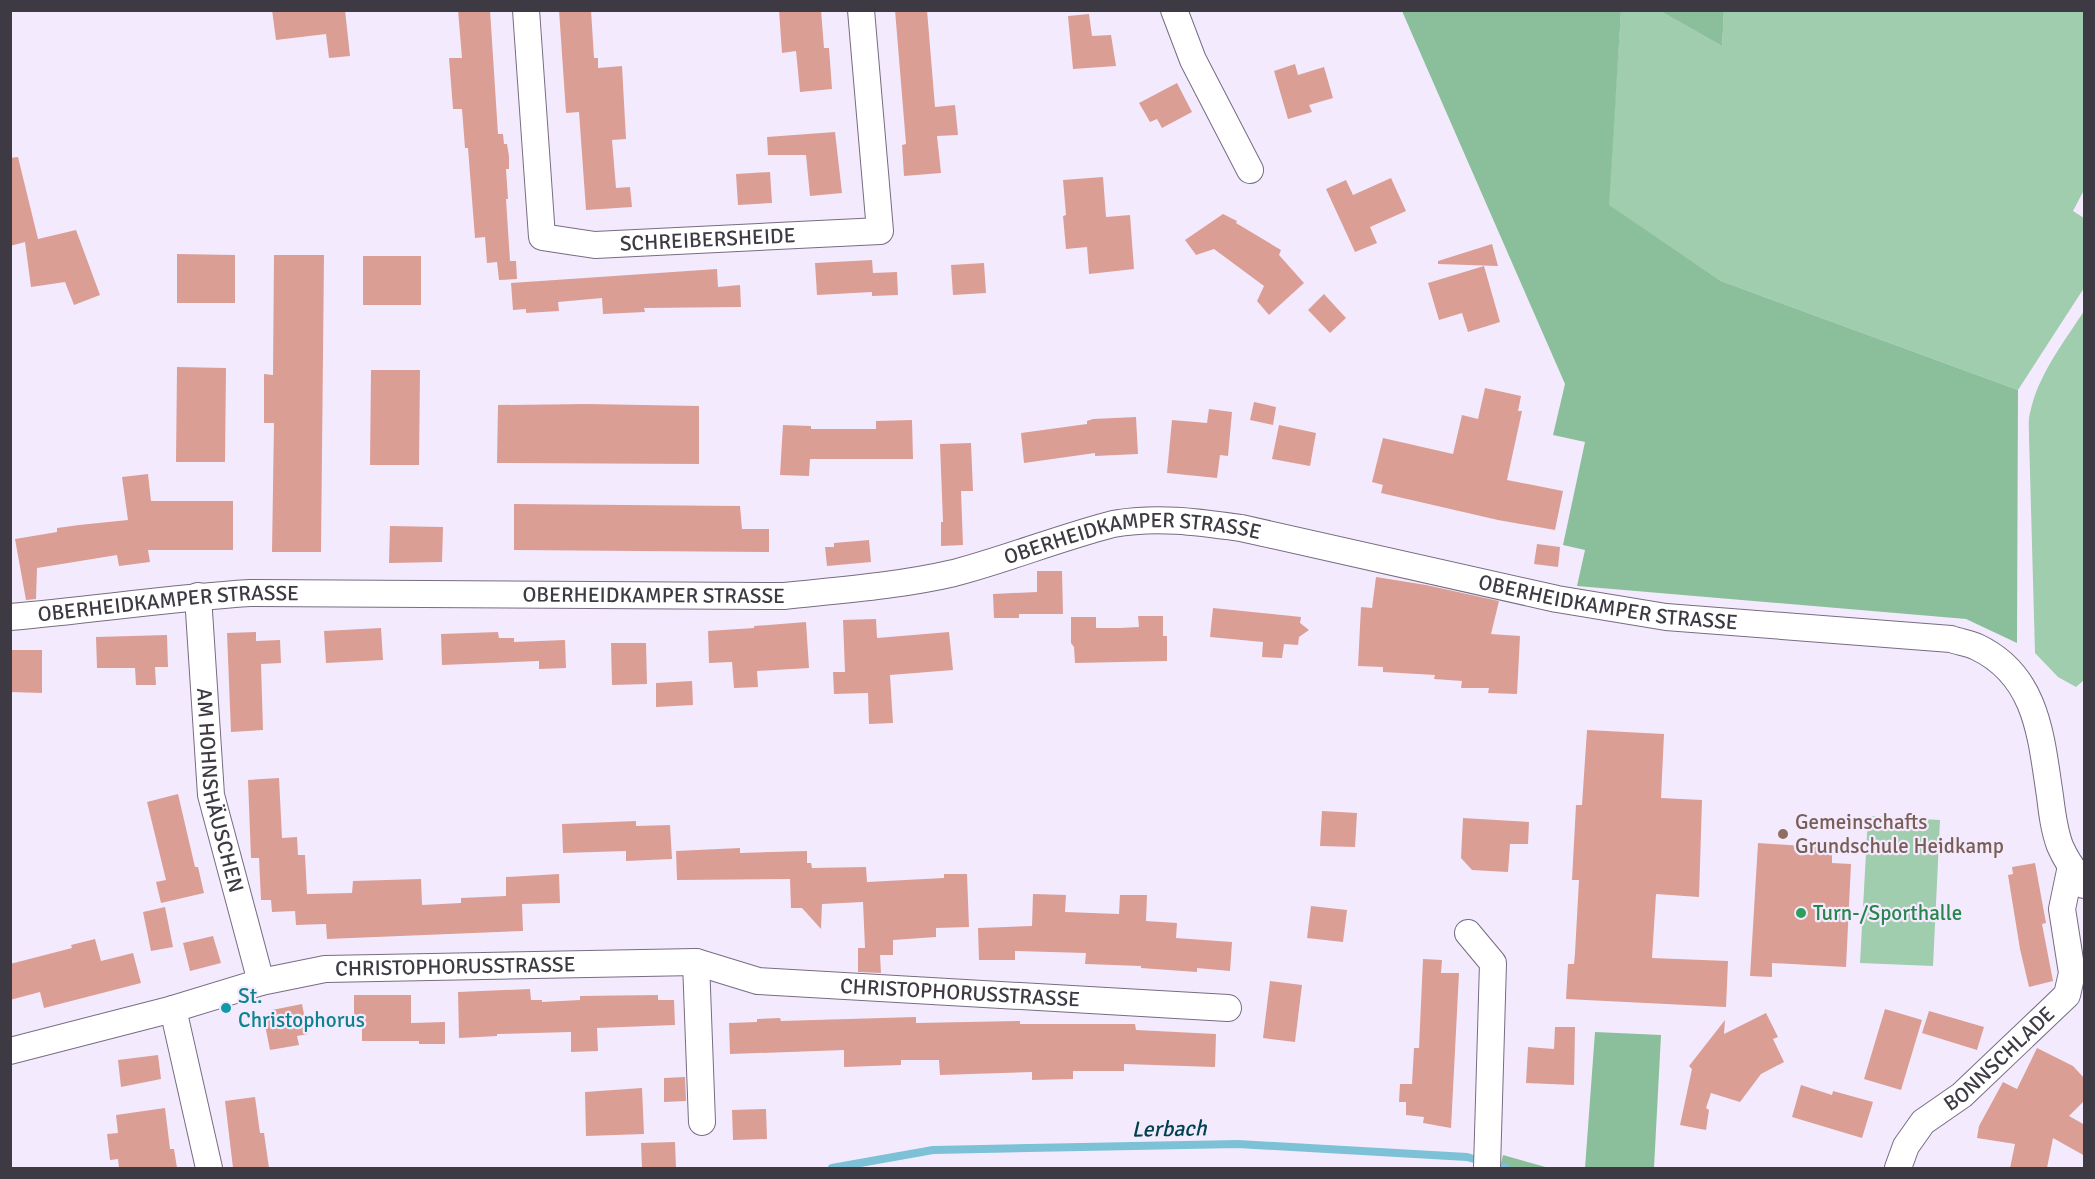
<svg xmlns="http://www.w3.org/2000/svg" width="2095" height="1179" font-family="Signika,sans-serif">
	<rect width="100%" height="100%" fill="#f4eafe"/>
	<path fill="#9fcdad" d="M1621,11H1660L1722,46L1724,11H2084V190L2073,211L2084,218V288L2018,390L1721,281L1608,205Z
		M2084,311V680L2076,687L2058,677L2035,653L2029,436C2029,429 2028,420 2030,413C2038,375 2064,342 2084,311Z
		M1868,816L1940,820L1933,966L1860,963Z"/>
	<path fill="#8bbf9b" d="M1402,11H1621L1609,205L1721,281L2018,390L2017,643L1966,619L1577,586L1585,550L1563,545L1585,442L1553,435L1565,384Z
		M1660,11H1724L1722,46Z
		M1595,1032L1661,1035L1654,1168H1585Z
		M1503,1155L1549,1168H1500Z"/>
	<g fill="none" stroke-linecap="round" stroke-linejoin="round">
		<path stroke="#7cc1d5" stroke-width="8" d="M832,1168L933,1150L1238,1144L1467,1157L1506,1168"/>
	</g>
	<path fill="#db9e95" d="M272,10H345L350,56L329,58L326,34L276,40Z
		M458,10H490L498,134H503L504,144H507L509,156V169H506L508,199H506L510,261H504H516L517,279L499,280L497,262L487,263L485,237L475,238L468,148H465L462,109H453L449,58H462Z
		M559,10H591L594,58H598V68L622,66L626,139L612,140L616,188L630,187L632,207L586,210L579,112L566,113Z
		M779,10H821L824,48H829L832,89L800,92L796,51L782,53Z
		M895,10H927L935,107L955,105L958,135L937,136L941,173L904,176L902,145L906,144Z
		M1089,14L1092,36L1111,35L1116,66L1073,69L1068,16Z
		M1295,64L1298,75L1324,67L1333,98L1309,105L1312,112L1288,119L1274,71Z
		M1177,83L1192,112L1162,128L1157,119L1150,122L1139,103Z
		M835,132L842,193L810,196L806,155H768L767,137Z
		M18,157L38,239L76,230L100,295L74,305L65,282L31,287L25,242L10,246V158Z
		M770,172L772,203L738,205L736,174Z
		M1103,177L1106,217L1130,215L1134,269L1089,274L1087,247L1066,249L1063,216L1066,215L1063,180Z
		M1391,178L1406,211L1370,227L1377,243L1355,252L1326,189L1346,180L1353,195Z
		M1223,214L1237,221L1236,223L1281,250L1279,255L1304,283L1269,315L1257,301L1264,286L1214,249L1196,255L1185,240Z
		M1492,244L1498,266L1438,264V261Z
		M177,254L235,255V303H177Z
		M274,255H324L321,552H272L274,423H264V374L273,375Z
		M363,256H421V305H363Z
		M872,260L873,273L897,272L898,295L872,296V292L817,295L815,263Z
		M984,263L986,293L953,295L951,265Z
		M1484,266L1500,322L1468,332L1462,313L1439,320L1428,283Z
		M717,269L718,287L740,285L741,307L644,308L645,312L603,314L602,298L558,302L559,311L526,313V309L513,310L511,283Z
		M1324,294L1346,318L1330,333L1308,310Z
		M177,367L226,368L225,462H176Z
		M371,370H420L419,465H370Z
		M1485,388L1521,396L1518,411H1522L1507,480L1563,491L1555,530L1498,520L1381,493L1383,485L1372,482L1383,438L1453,454L1462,415L1478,419Z
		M1254,402L1276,407L1273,425L1250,420Z
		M587,404L699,406V464L497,463L498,405Z
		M1209,409L1232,412L1228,456L1220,455L1217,478L1167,473L1172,420L1207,423Z
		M1136,417L1138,454L1095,456V453L1024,463L1021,433L1087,424V421L1093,419Z
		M912,420L913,459H810L809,476L780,475L783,425L811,426V429H876V421Z
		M1279,425L1316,433L1310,466L1272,459Z
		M971,443L973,491H961L963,545L941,546V522H943L940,444Z
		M148,474L151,501H233V550H148L150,562L119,566L117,555L37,568L36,599L26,600L15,539L57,532V528L79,525L128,520L122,477Z
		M514,504L740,506L742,529H769V552L514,550Z
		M390,526L443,527L442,562L389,563Z
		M869,540L871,562L827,566L825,547H834V543Z
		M1537,544L1560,547L1558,567L1534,564Z
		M1037,571H1062L1063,614H1019V618H994L993,594L1037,592Z
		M1376,577L1426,585L1499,601L1491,634L1520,636L1517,694L1488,693L1489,688H1461L1462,681L1434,679L1435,675L1383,672V667L1358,666L1361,607L1372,608Z
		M1213,608L1301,617L1300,623L1309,630L1299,637L1298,645L1284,644L1282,658L1262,657L1263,642L1210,637Z
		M1138,616H1163V636H1167V661L1075,663L1074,647L1071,643V617H1096V628H1119L1139,627Z
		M876,619L877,638L949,632L953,670L890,675L893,723L869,724L868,693L834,694L833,672H845L843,620Z
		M806,622L809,668L757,671L758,687L734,688L732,662L709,663L708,631L754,628V626Z
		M381,628L383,660L326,663L324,631Z
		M256,632V641L280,640L281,663L261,664L263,730L231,732L227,633Z
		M498,632L499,638H514V642L565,640L566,668L539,669V661L442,665L441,634Z
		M167,635L168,667H155L156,685H136L135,668H97L96,637Z
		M611,643H646L647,684L612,685Z
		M10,650H42V693L10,692Z
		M692,681L693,705L656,707V683Z
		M1587,730L1664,734L1661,798L1702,800L1699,897L1656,894L1652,958L1728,961L1726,1007L1566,999L1568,964H1574L1575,953L1579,880H1572L1576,805H1582Z
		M279,778L282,838L297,837L298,855H305L307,894L352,893L353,881L421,879L422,905L461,903V898L506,896V877L559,874L560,903L522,904L523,931L327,939L326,924L296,925L295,911L272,912L271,900H261L259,858H251L248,780Z
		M178,794L195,867H198L204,893L161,903L156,882L166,880L147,802Z
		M1322,811L1357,813L1355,847L1320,846Z
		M1463,818L1529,822L1528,844H1510L1508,872L1472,870L1461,858Z
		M636,821V826L670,825L672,859L626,861V851L563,853L562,824Z
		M1758,843L1832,848V863L1851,864L1846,967L1772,963V977L1750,976Z
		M740,848V853L807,851V863H811L812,868L866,867L867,882L944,878V874H967L969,927L936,928V937L893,940V955H880L881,973L858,972V948H865L863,902L822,904L821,929L802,908H791L790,879L677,880L676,851Z
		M2035,863L2046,923L2042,924L2053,981L2029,987L2020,949L2008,875L2013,874L2012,867Z
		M1033,894L1066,895L1065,912L1119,914L1120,895H1147L1146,921L1177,923L1176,938L1232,942L1230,971L1197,968V972L1141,968V966L1085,964L1086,953L1015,951V960H979L978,928L1032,926Z
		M1311,906L1347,910L1343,942L1307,938Z
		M165,907L173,947L151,951L143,912Z
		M213,936L221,963L190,971L183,943Z
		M95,939L101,961L133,953L141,983L44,1008L40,992L10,1000V964L72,948L71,945Z
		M1423,959L1442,960L1441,973H1459L1451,1128L1423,1123L1424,1117L1406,1115V1102H1399L1400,1084H1412L1414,1048H1419Z
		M1270,981L1302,985L1295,1042L1263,1038Z
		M530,989L531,1000H542V1002L580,1000V996L658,995V1000H674L675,1025L597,1028L598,1051L571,1052V1032L497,1034V1036L459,1038L458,992Z
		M354,995H411V1023L445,1022V1044H419V1041H362V1027H354Z
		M302,1004L308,1034L297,1036L299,1045L270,1050L264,1020L273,1018L272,1010Z
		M1885,1009L1922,1020L1901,1090L1864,1079Z
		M1929,1011L1984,1027L1977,1050L1922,1033Z
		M1766,1013L1778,1037L1773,1039L1784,1062L1761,1074L1740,1102L1711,1093L1706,1108L1709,1110L1706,1130L1680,1125L1692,1069L1689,1066L1725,1020L1724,1034Z
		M916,1017V1023L1020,1021V1024H1135L1136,1030L1216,1034L1215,1067L1124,1064V1071H1073V1079L1032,1080V1072L940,1075L939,1060H901V1065L844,1067V1050L730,1054L729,1023L757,1022V1019L780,1018L781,1021Z
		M1555,1027H1575L1574,1085L1526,1083L1528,1047L1554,1049Z
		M2037,1048L2073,1066L2085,1079V1100L2069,1116L2085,1125V1156L2053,1138L2047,1168H2010L2015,1144L1977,1138L1979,1126L2003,1082L2017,1089Z
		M158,1055L161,1079L121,1087L118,1060Z
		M685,1077L686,1101L664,1102V1078Z
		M1801,1085L1832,1095L1833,1091L1873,1102L1862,1138L1792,1117Z
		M642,1088L644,1134L586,1136L585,1092Z
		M255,1097L260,1133H264L269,1168H233L225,1101Z
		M165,1108L170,1149H174L177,1168H119L118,1159L110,1160L107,1134L118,1133L116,1115Z
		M766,1109L767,1139L733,1140L732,1110Z
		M675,1142L676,1168H642L641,1143Z"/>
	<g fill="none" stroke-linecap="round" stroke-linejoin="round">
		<defs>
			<g id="minor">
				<path id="s1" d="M526,10L542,237L595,245L880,231L861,10"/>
				<path d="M1174,10L1193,60L1250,170"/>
				<path id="s2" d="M198,596L211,795L261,982"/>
				<path id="s3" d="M10,617C91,610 170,598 250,593L784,596C841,590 898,586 954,573C1007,559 1059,538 1113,524C1156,516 1198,522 1241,528L1557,599L1666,617L1951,639C1959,642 1969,643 1977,647C2038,676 2041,738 2050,796C2052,813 2054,830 2060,846C2066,860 2075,873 2084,885"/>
				<path d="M1468,933L1493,963L1487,1168"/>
				<path d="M696,962L702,1122"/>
				<path d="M173,1009L209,1168"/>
				<path id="s4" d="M10,1051L173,1009L261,982L325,969L696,962L758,981L1228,1008"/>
				<path id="s5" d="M1898,1168L1906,1146L1923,1122L1962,1095L2067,995L2072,973L2062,909L2071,866"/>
			</g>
		</defs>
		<use href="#minor" stroke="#776c82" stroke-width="28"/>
		<use href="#minor" stroke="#fff" stroke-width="26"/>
	</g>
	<circle fill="#8d6e63" stroke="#f4eafe" stroke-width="2" cx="1783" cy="834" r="6"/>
	<circle fill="#2e9e5b" stroke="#f4eafe" stroke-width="2" cx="1801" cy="913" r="6"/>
	<circle fill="#0f9aa8" stroke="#f4eafe" stroke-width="2" cx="226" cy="1008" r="6"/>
	<g text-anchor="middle" stroke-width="4.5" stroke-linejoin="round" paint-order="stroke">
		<g font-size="21" fill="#3e3a43" stroke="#f4eafe">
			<text dy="7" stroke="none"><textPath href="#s1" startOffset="394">SCHREIBERSHEIDE</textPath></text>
			<text dy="7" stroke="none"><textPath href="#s3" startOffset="1131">OBERHEIDKAMPER STRASSE</textPath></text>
			<text dy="7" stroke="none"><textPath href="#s3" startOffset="645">OBERHEIDKAMPER STRASSE</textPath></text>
			<text dy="7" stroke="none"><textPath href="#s3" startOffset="1617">OBERHEIDKAMPER STRASSE</textPath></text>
			<text dy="7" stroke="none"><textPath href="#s3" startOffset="159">OBERHEIDKAMPER STRASSE</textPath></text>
			<text dy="7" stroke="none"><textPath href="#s2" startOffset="196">AM HOHNSHÄUSCHEN</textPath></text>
			<text dy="7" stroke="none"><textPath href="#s4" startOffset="456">CHRISTOPHORUSSTRASSE</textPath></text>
			<text dy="7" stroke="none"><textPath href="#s4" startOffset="964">CHRISTOPHORUSSTRASSE</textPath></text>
			<text dy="7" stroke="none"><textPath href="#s5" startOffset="152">BONNSCHLADE</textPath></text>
		</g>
		<g font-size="21" fill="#785e54" stroke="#f4eafe" text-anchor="start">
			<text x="1795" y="829">Gemeinschafts<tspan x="1795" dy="24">Grundschule Heidkamp</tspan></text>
		</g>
		<g font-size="21" fill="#27864d" stroke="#f4eafe" text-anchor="start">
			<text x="1813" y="920">Turn-/Sporthalle</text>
		</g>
		<g font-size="21" fill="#0d838f" stroke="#f4eafe" text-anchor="start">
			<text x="238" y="1003">St.<tspan x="238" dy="24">Christophorus</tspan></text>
		</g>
		<g font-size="22" font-style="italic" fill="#00414f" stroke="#f4eafe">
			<text transform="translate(1169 1128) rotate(-1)" y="8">Lerbach</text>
		</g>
	</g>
	<rect width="2095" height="1179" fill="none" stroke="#3e3a43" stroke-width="24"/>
</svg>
